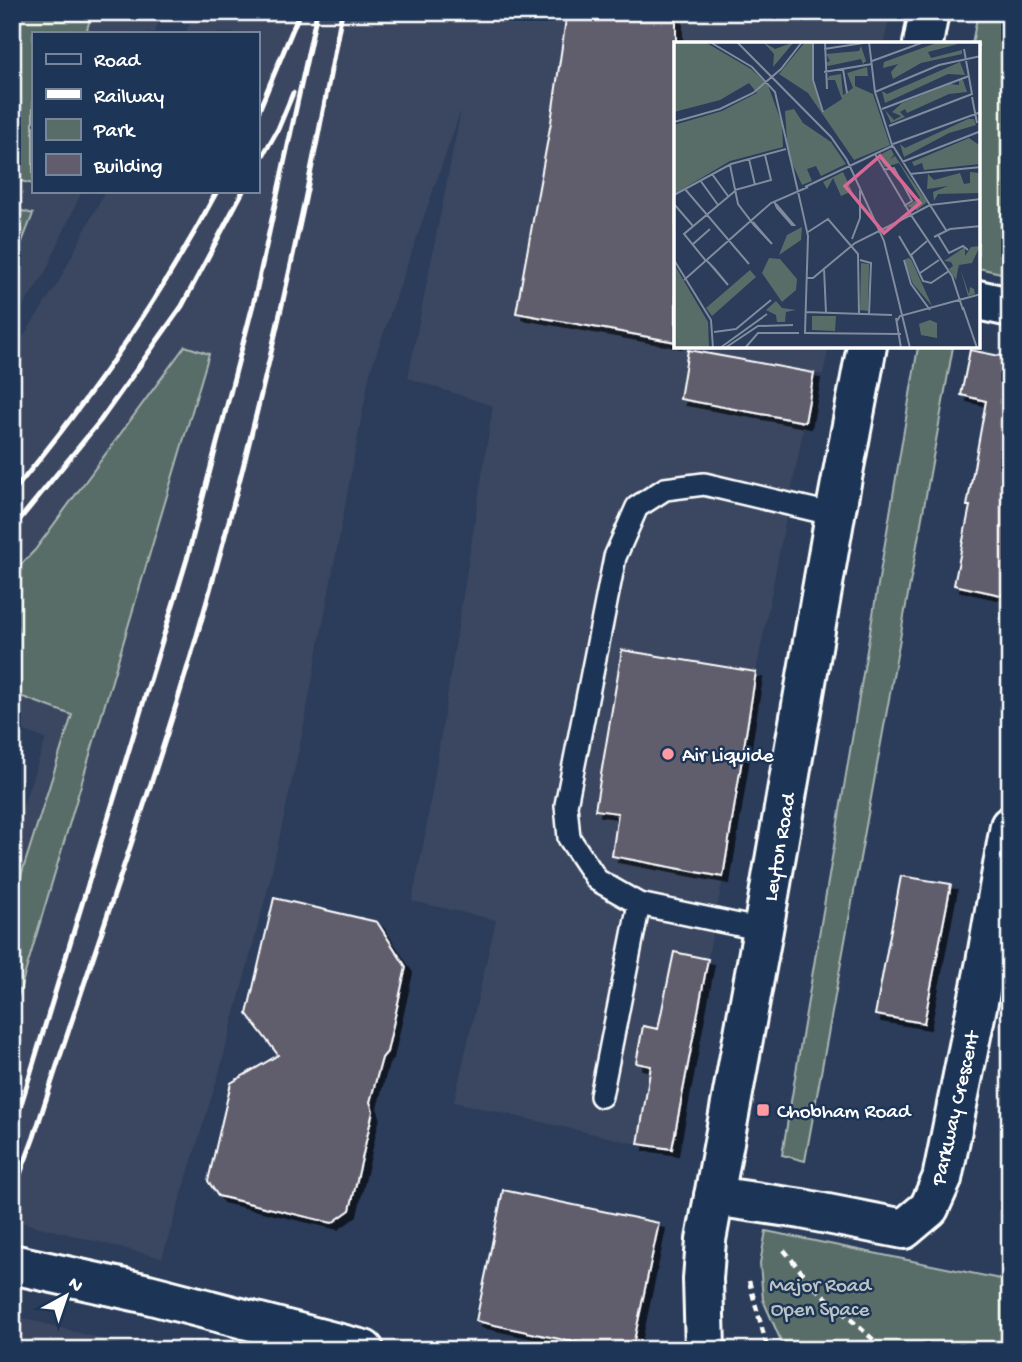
<svg xmlns="http://www.w3.org/2000/svg" width="1022" height="1362" font-family="'Gochi Hand',sans-serif">
	<defs>
		<filter id="shadow"><feDropShadow dx="6" dy="6" stdDeviation="0" flood-color="#0009"/></filter>
	</defs>
	<rect width="100%" height="100%" fill="#2b3d5b"/>
	<filter id="ink" filterUnits="userSpaceOnUse"><feTurbulence type="fractalNoise" baseFrequency=".0143" numOctaves="2"/><feDisplacementMap in="SourceGraphic" scale="14" xChannelSelector="R" yChannelSelector="G"/><feConvolveMatrix kernelMatrix="1 2 1 2 8 2 1 2 1" color-interpolation-filters="sRGB"/></filter>
	<g filter="url(#ink)">
		<path fill="#3b4760" d="M12,12H164L154,33H33V191H82L44,275L12,322Z
			M196,12H890L884,44H676V346L829,347L823,374H814L756,672L723,877L672,1149L638,1144L454,1102L496,920L412,901L425,836L493,406L408,378L461,110L370,372L302,735L269,884L221,1066L162,1258L12,1220V837L46,739L12,726V354L58,283L105,191H257V33H185Z
			M12,1315L49,1325L134,1347L133,1350H12Z"/>
		<path fill="#586d68" stroke="#acb6b4" stroke-width="2" d="M12,12H92L86,33H33V184L12,179Z
			M978,12H1010V275L978,268V44H972Z
			M12,208L33,214L12,267Z
			M185,346L209,354L12,1017V904L72,715L12,693V574L35,550Z
			M918,347H953L805,1161L782,1155Z
			M766,1231L1010,1281V1350H785L763,1300L760,1263Z"/>
		<path fill="#615d6d" stroke="#fff" stroke-width="2" filter="url(#shadow)" d="M567,12H676V342L516,313L551,122Z
			M688,350L814,373L805,422L680,399Z
			M970,350L1010,358V597L954,585L970,506H967L986,401L961,395Z
			M622,650L756,672L723,877L612,856L618,813L595,810Z
			M901,876L951,884L924,1023L875,1015Z
			M274,898L377,922L406,967L387,1052L382,1058L370,1102L373,1111L350,1210L332,1223L218,1196L208,1181L231,1083L278,1055L247,1014Z
			M674,952L708,959L672,1149L638,1144L651,1066L636,1063L643,1026L658,1029Z
			M503,1190L659,1223L632,1350H611L476,1321Z"/>
		<g fill="none" stroke-linecap="round" stroke-linejoin="round">
			<defs>
				<path id="service" d="M763,930L639,904L597,880L569,838L566,805L615,557L637,507L665,489L704,484L835,515
					M601,1096L639,904"/>
				<path id="minor" d="M978,300L1010,307
					M714,1196L802,1209L904,1229L929,1208L942,1179L986,962L1010,826"/>
				<path id="tertiary" d="M923,44L929,12
					M12,1264L148,1294L364,1350
					M705,1350L703,1279L706,1240L763,930L835,515L867,346"/>
			</defs>
			<use href="#service" stroke="#fff" stroke-width="26"/>
			<use href="#minor" stroke="#fff" stroke-width="44"/>
			<use href="#tertiary" stroke="#fff" stroke-width="44"/>
			<path stroke="#fff" stroke-width="4.5" stroke-dasharray="7 5" stroke-linecap="butt" d="M784,1250L812,1285L885,1350
				M749,1281L768,1350"/>
			<use href="#service" stroke="#1d3557" stroke-width="21"/>
			<use href="#minor" stroke="#1d3557" stroke-width="38"/>
			<use href="#tertiary" stroke="#1d3557" stroke-width="38"/>
			<path stroke="#fff" stroke-width="5" d="M257,115L300,12
				M257,166L278,129L293,93
				M12,493C90,399 160,299 217,191
				M12,529L100,421L182,306L243,191
				M12,1134L187,559L255,297L317,12
				M12,1196L34,1137C80,991 132,848 177,702C247,476 299,244 342,12"/>
		</g>
	</g>
	<g fill="#ff9aa2" stroke="#1d3557" stroke-width="2.5">
		<circle cx="668" cy="754" r="7"/>
		<rect x="756" y="1103" width="14" height="14" rx="3.5"/>
	</g>
	<g text-anchor="middle" stroke-width="5" stroke-linejoin="round" paint-order="stroke">
		<g font-size="21" fill="#fff" stroke="#1d3557" text-anchor="start">
			<text x="682" y="761">Air Liquide</text>
			<text x="777" y="1117">Chobham Road</text>
		</g>
		<g font-size="21" fill="#fff" stroke="#1d3557">
			<text transform="translate(778 847) rotate(-80)" y="7">Leyton Road</text>
			<text transform="translate(954 1108) rotate(-77)" y="7">Parkway Crescent</text>
		</g>
		<g font-size="21" fill="#bcc5c3" stroke="#1d3557">
			<text x="820" y="1291">Major Road<tspan x="820" dy="24">Open Space</tspan></text>
		</g>
	</g>
	<g transform="translate(674 42)">
		<rect width="306" height="306" fill="#2b3d5b"/>
		<path d="M0,0H31L77,27L94,43L108,82L109,105L56,119L0,152V83L48,69L83,51L75,41L46,58L0,70ZM89,0L101,7L120,0L99,25L100,12ZM131,0H138V38L148,70L168,57L161,38H153L155,34L167,32L169,53L179,46L173,31L193,25L194,34H181V44L199,52L216,103L180,118L134,51L105,32ZM265,0L284,2L254,10L257,16L288,8V12L247,21L219,37L217,30L224,22L209,26L210,20ZM187,4L192,19L189,22L187,17L154,24L151,21L156,19L152,12L185,9ZM286,20L291,33L274,32L211,61L208,49L213,52ZM285,38H289L293,50L275,52L233,71L231,67L226,70L231,75L217,81L211,68L220,78L227,74L218,70L228,61L276,42L285,43ZM120,67L129,81L157,100L172,122L147,134L142,124L133,127L138,139L128,143L114,112L111,69ZM294,77H300L302,83L275,91L230,115L226,102L231,106ZM295,96L305,103L306,122L250,128L248,121L240,124L238,120ZM217,107L220,113L215,118L221,114L253,160L243,168L233,164L246,156L225,121L211,125L204,114ZM169,130L178,149L167,154L159,136L153,147L157,154L149,140ZM296,130L306,131L305,151L264,152L260,159L259,150L274,144L253,147L254,132L260,138L286,131L290,142L296,141ZM128,185L127,198L105,213L113,193ZM306,204L298,221L285,223L295,252L296,245L300,247L301,252L294,254L285,222L282,238L275,227L279,224L277,220L270,219L291,205V214L297,205ZM95,216L106,217L123,237L122,248L108,260L88,231ZM234,216L237,217L258,264L239,242L230,218ZM187,221L195,222L194,269L186,268ZM0,222L34,280L35,306H0ZM76,228L82,235L38,274L32,266ZM102,259L108,266L122,268L112,270L111,280H103L102,273L92,268ZM138,274H162L161,289L138,288ZM256,278L263,281V296L247,293L245,282Z" fill="#586d68"/>
		<path fill="none" stroke="#808b9d" stroke-width="2" d="M36,0L78,25L101,50L128,167M63,0L157,95L173,118L210,199L236,306M139,0V38L149,70M151,0L153,47M195,0L201,50L219,106M150,7L196,0M198,19L250,0M169,27L173,51M150,30L198,22M201,50L265,23L307,14M298,55L303,81M208,67L295,34M0,80L46,67L79,51L107,27L128,0M215,84L298,52L290,7M219,102L307,70M219,104L256,163L237,173L278,234L289,268M75,117L81,143M228,120L307,89M56,123L64,162L80,183L98,202L79,180M209,128L220,126L238,159L230,164M38,132L54,154M236,132L307,125M26,138L44,163M131,145L218,104M11,147L75,222L57,201M61,148L97,138L91,113M0,153L57,122L112,107M100,159L103,166L118,183H120L102,162M0,162L19,184M128,167L134,194L131,291M272,188L256,163L307,157M134,190L154,177L184,212L185,272M264,193L275,211L289,204L294,208M225,194L238,216M260,195L276,187L307,184M178,197L186,176V148M253,199L237,213L249,239L257,241L275,229M18,203L36,187M0,218L37,278L39,306M32,218L40,226L54,243L36,222M186,218L197,221L195,272M230,218L237,242L256,268M32,219L10,192L61,149M150,226L152,271M246,231L265,218M132,236H139L181,201L237,173L201,112M10,238L97,161L134,145M289,265L303,306M131,270L218,273M222,276L227,306M223,279L226,274L307,252M40,290L62,287L97,258M130,291L227,292M46,306L93,272M51,306L84,284L119,283M71,306L84,291H125"/>
		<path fill="#d76994" fill-opacity="0.15" stroke="#d76994" stroke-width="3.5" d="M206,114L246,161L210,191L171,144Z"/>
		<rect width="306" height="306" fill="none" stroke="#fff" stroke-width="3.5"/>
	</g>
	<rect width="1022" height="1362" fill="none" stroke="#1d3557" stroke-width="42"/>
	<rect x="21" y="21" width="980" height="1320" fill="none" stroke="#fff" stroke-width="2.5" filter="url(#ink)"/>
	<rect x="32" y="32" width="228" height="161" fill="#1d3557" stroke="#77869a" stroke-width="2"/>
	<rect x="46" y="54" width="35" height="10" fill="#1d3557" stroke="#77869a" stroke-width="2"/>
	<text x="94" y="66" font-size="21" fill="#ffffff">Road</text>
	<rect x="46" y="89" width="35" height="10" fill="#ffffff" stroke="#77869a" stroke-width="2"/>
	<text x="94" y="102" font-size="21" fill="#ffffff">Railway</text>
	<rect x="46" y="119" width="35" height="21" fill="#586d68" stroke="#77869a" stroke-width="2"/>
	<text x="94" y="136" font-size="21" fill="#ffffff">Park</text>
	<rect x="46" y="154" width="35" height="21" fill="#615d6d" stroke="#77869a" stroke-width="2"/>
	<text x="94" y="172" font-size="21" fill="#ffffff">Building</text>
	<g transform="translate(66 1296) rotate(40)" stroke="#1d3557" stroke-width="5" paint-order="stroke">
	<path d="M0-5L12 26L0 18L-12 26Z" fill="#ffffff"/>
	<text y="-10" font-size="19" font-weight="bold" text-anchor="middle" fill="#ffffff">N</text>
	</g>
</svg>
